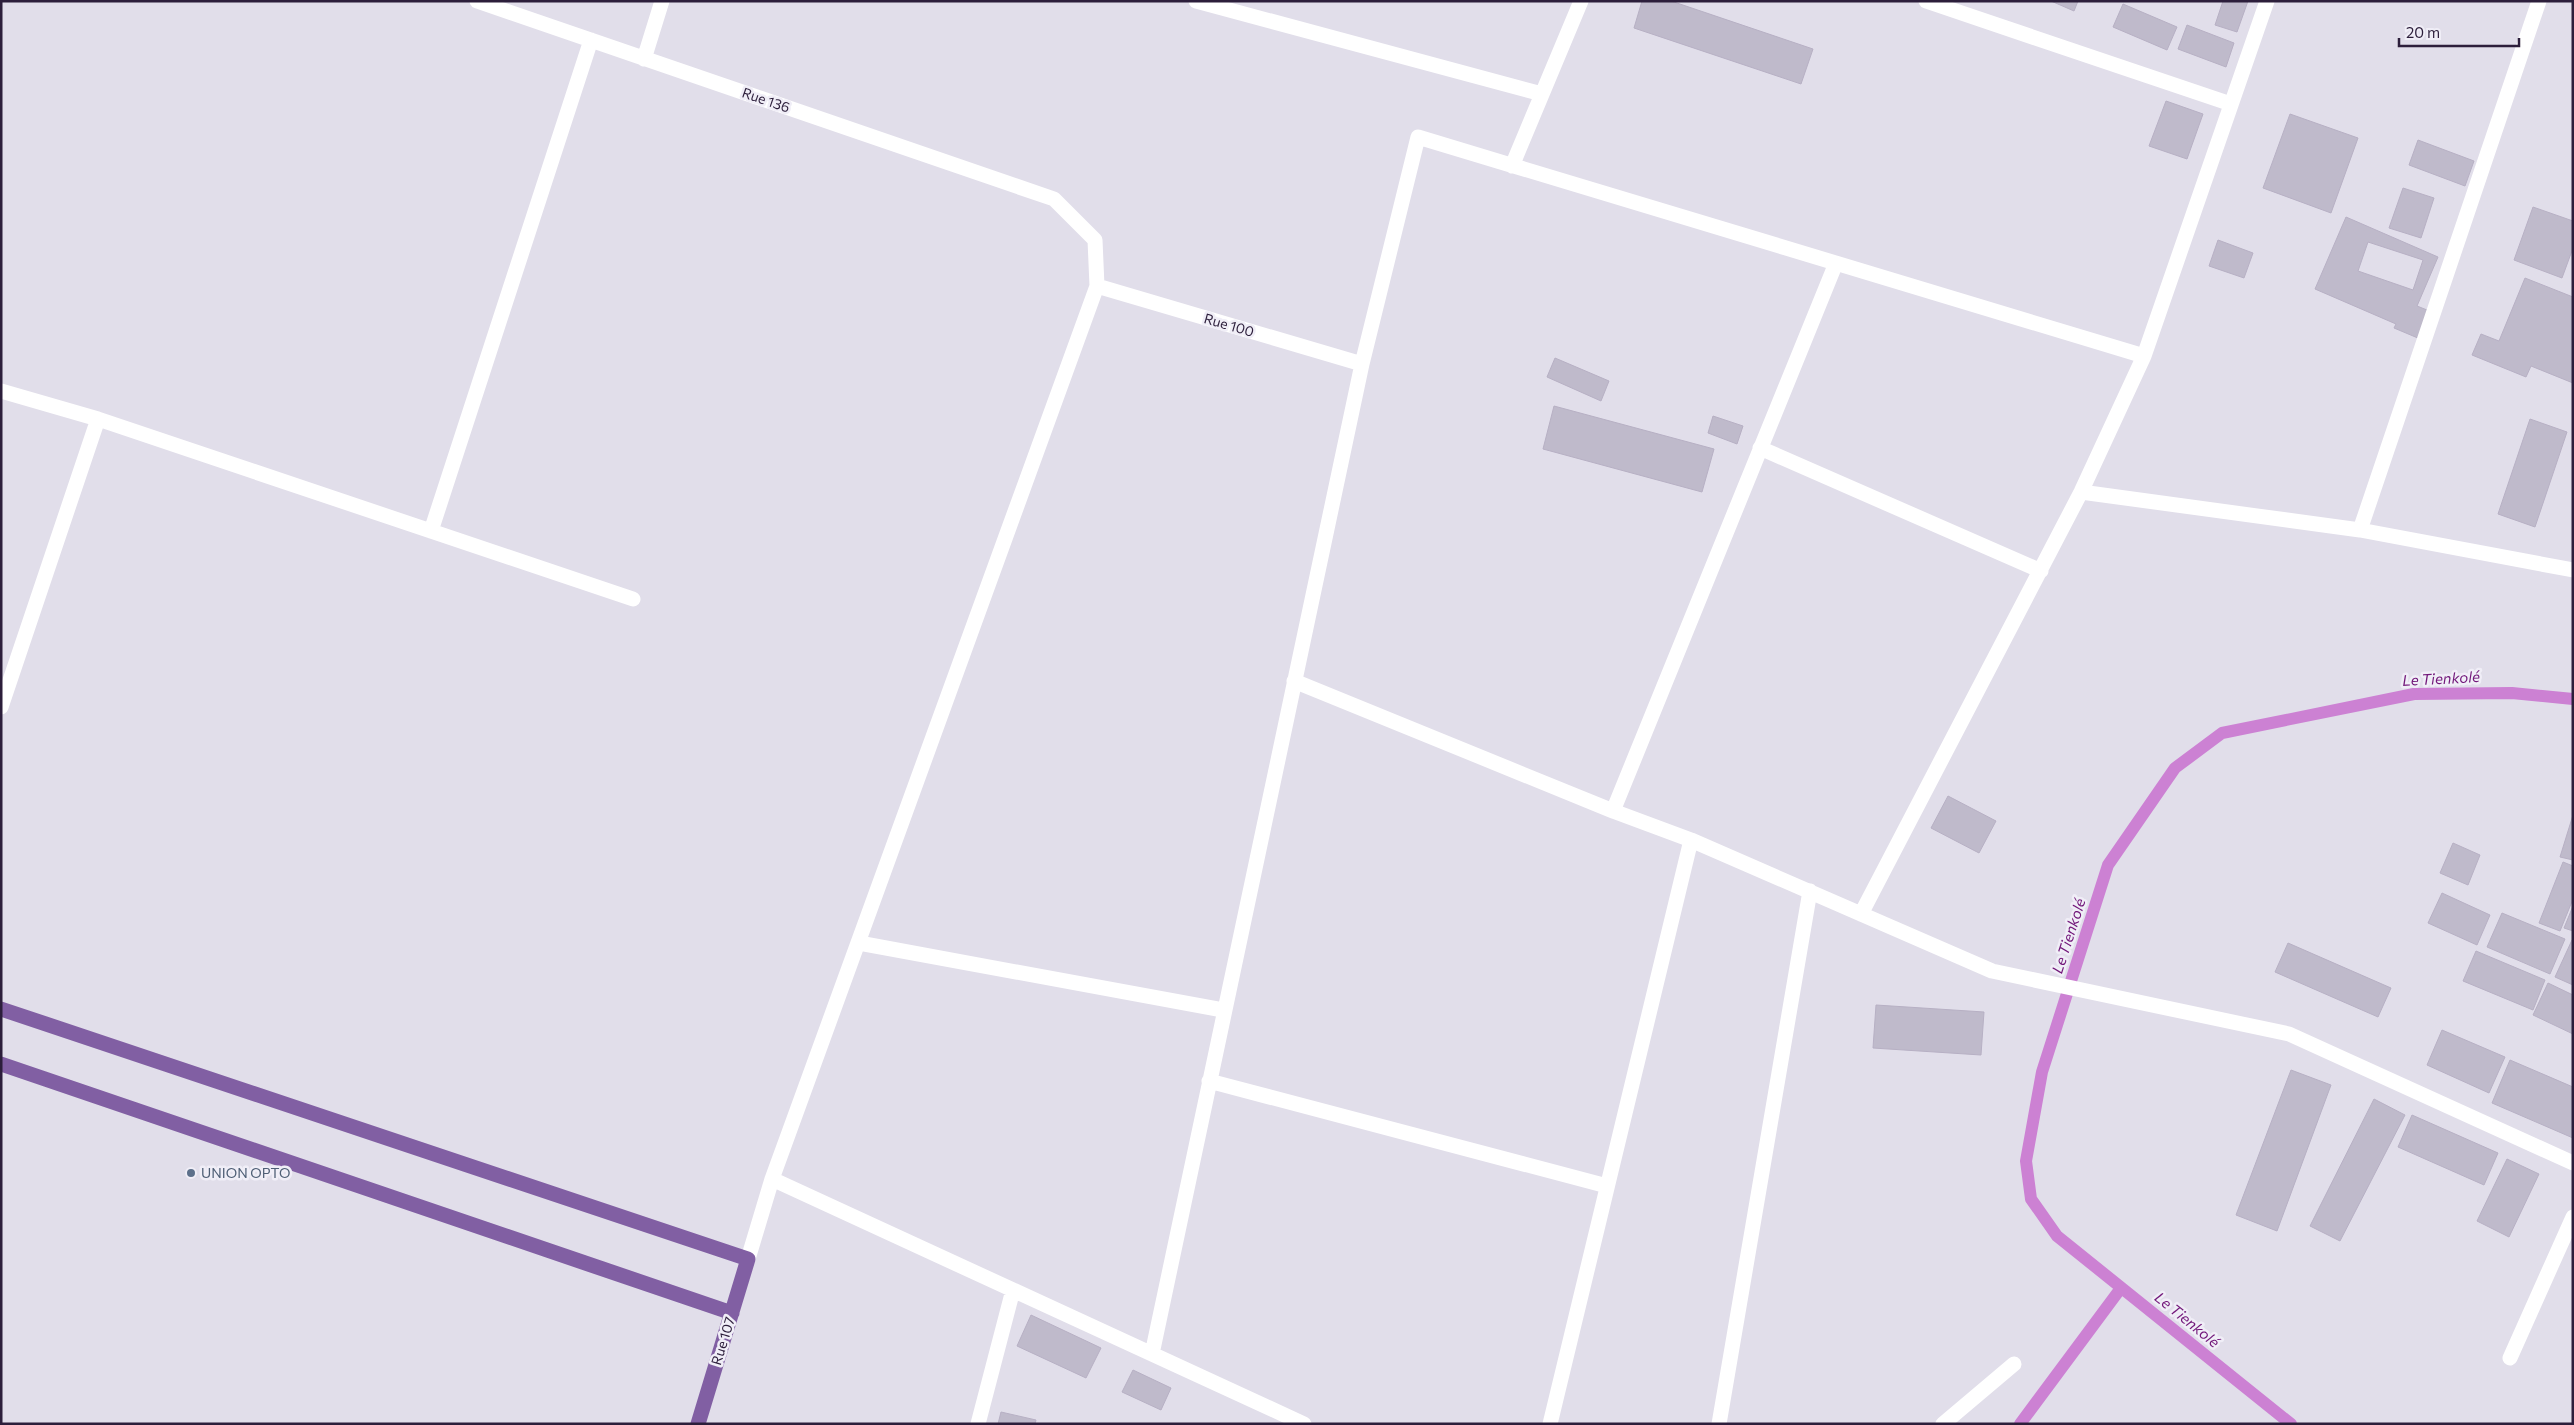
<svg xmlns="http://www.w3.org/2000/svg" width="2574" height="1425" font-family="Commissioner,sans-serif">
	<rect width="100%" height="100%" fill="#e1deea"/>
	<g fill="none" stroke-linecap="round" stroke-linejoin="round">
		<path stroke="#cc81d3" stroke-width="12" d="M2020,1424L2121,1288
			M2291,1424L2057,1236L2031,1199L2026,1161L2042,1072L2108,865L2175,768L2222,733L2414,694L2512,693L2573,699"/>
	</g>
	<path fill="#bfbacb" stroke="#b7b0c4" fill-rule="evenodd" d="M1642,1H1671L1813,49L1801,84L1634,28Z
		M2051,1H2078L2074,11Z
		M2223,1H2248L2237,32L2215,25Z
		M2123,4L2177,27L2167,50L2113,27Z
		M2187,25L2234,43L2226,67L2178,49Z
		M2166,101L2203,114L2187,159L2149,146Z
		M2290,114L2358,138L2331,213L2263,188Z
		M2418,140L2474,161L2465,186L2409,165Z
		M2403,188L2434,198L2421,238L2389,228Z
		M2533,207L2573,221V248L2562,278L2514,260Z
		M2346,217L2438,257L2417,306L2437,314L2425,341L2394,328L2396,324L2315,289ZM2368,242L2423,260L2413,290L2358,271Z
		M2218,240L2253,253L2244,278L2209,266Z
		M2525,278L2573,297V383L2531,366L2526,377L2472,355L2481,334L2499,341Z
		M1555,358L1609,381L1601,401L1547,377Z
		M1554,406L1714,449L1702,492L1543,449Z
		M1713,416L1743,426L1737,444L1708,433Z
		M2530,419L2567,432L2535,527L2498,514Z
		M1948,796L1996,821L1979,853L1931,828Z
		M2573,815V860L2560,857Z
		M2453,843L2480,855L2468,885L2440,873Z
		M2563,862L2573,866V899L2560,931L2539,923Z
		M2442,893L2490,915L2477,945L2428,923Z
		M2573,906V931L2564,928Z
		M2502,913L2565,939L2550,974L2487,947Z
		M2572,940L2573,941V985L2555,977Z
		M2288,943L2391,988L2378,1017L2275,972Z
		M2476,951L2545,980L2533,1010L2463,981Z
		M2548,983L2573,995V1034L2533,1015Z
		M1876,1005L1984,1012L1981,1055L1873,1048Z
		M2442,1030L2505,1057L2489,1093L2427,1065Z
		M2510,1060L2573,1087V1138L2492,1103Z
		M2291,1070L2331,1085L2277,1231L2236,1215Z
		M2374,1099L2405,1115L2340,1241L2310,1226Z
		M2412,1115L2498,1153L2484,1185L2398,1147Z
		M2507,1159L2539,1174L2509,1237L2477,1221Z
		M1031,1315L1101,1348L1086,1378L1017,1346Z
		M1133,1370L1171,1388L1161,1410L1122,1392Z
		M1001,1412L1036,1420L1035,1424H998Z"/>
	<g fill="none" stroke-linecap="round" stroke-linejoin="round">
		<path stroke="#fff" stroke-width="15" d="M477,1L1054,199L1095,240L1097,286L772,1179L748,1259
			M1196,1L1542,94
			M1926,1L2231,104
			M644,59L662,1
			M1512,166L1581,1
			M1097,286L1362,364
			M1,391L98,419L633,599
			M1760,448L2041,571
			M2081,492L2360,530L2573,570
			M2360,530L2539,1
			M431,531L591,40
			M1294,681L1613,811L1691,840L1992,971L2289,1034L2573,1163
			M1,707L98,419
			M1613,811L1836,263
			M1861,914L2081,492L2144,356L2267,1
			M859,943L1223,1010
			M1209,1081L1607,1186
			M772,1179L1304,1424
			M1152,1354L1362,364L1418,137L2144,356
			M2510,1358L2573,1217
			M978,1424L1013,1290
			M1550,1424L1691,840
			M1719,1424L1810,891
			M1943,1424L2014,1364"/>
		<path stroke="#815fa3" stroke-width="15" d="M1,1009L748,1259L698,1424
			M1,1064L732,1313"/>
	</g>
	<circle fill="#5c6f8a" stroke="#f0eef7" stroke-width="2" cx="191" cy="1173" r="5"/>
	<g text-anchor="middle" stroke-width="5" stroke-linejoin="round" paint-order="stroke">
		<g font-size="14" fill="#2c1e3b" stroke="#f0eef7">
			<text transform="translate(766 100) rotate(19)" y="5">Rue 136</text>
			<text transform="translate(1229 325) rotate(16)" y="5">Rue 100</text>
			<text transform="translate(723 1341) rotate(-73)" y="5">Rue 107</text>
		</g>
		<g font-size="14" fill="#4e5e75" stroke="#f0eef7" text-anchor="start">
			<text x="201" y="1178">UNION OPTO</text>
		</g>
		<g font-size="15" font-style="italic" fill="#711679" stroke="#f0eef7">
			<text transform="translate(2441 679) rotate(-3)" y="5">Le Tienkolé</text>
			<text transform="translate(2069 936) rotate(-72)" y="5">Le Tienkolé</text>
			<text transform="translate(2187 1320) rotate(39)" y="5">Le Tienkolé</text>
		</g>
	</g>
	<rect width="2574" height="1425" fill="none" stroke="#2c1e3b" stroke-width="5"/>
	<path d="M2399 38v8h120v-8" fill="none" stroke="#2c1e3b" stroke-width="2.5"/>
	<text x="2406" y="38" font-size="15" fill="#2c1e3b" stroke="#f0eef7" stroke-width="4" paint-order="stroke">20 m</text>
</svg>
